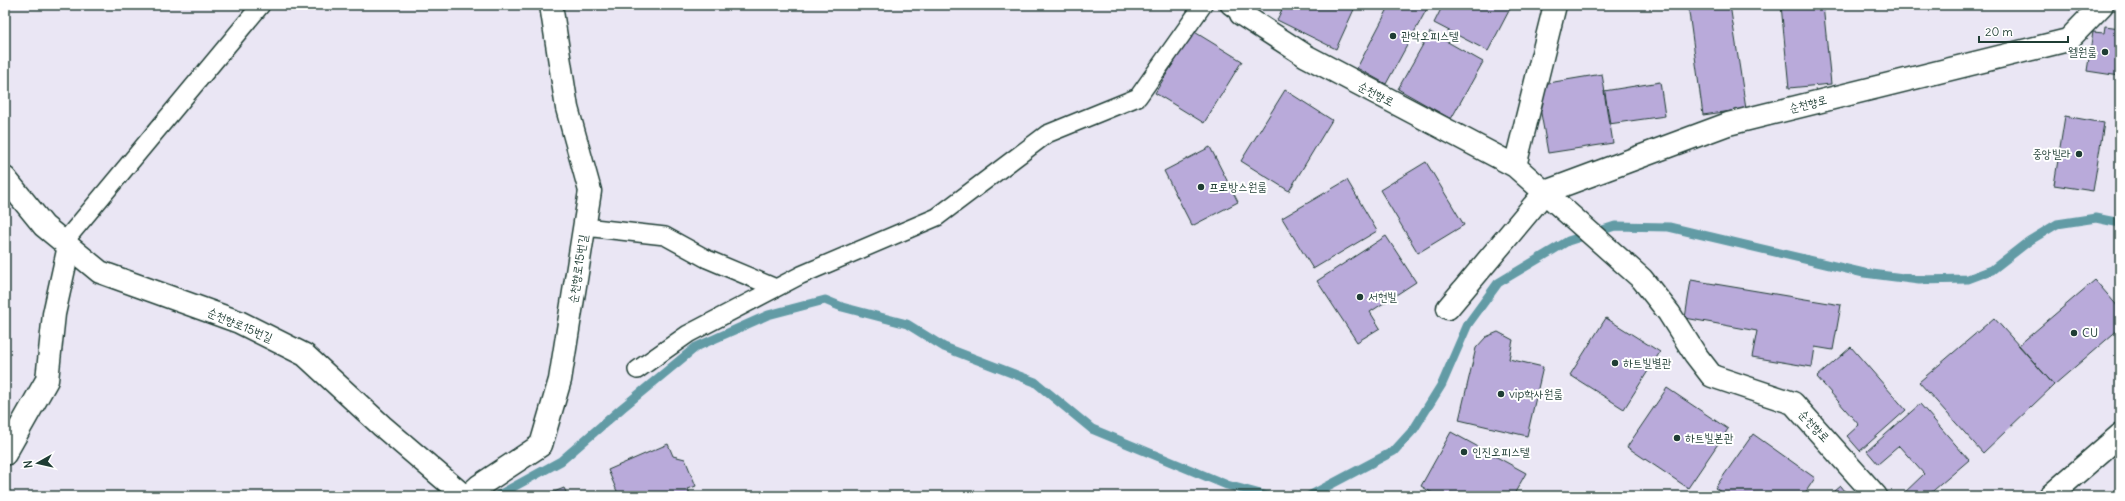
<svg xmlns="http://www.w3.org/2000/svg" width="2125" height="501" font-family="Delius,'Poor Story',sans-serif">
	<rect width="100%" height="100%" fill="#eae6f4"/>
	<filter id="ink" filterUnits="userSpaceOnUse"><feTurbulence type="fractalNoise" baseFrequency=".025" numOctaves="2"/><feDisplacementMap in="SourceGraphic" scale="8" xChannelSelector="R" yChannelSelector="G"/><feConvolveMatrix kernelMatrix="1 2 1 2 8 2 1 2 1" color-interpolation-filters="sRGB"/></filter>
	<g filter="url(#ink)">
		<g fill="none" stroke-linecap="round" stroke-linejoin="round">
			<path stroke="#629ba5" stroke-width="9" d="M497,496L561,461L622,408L696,347L768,315L825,300L842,307L907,324L944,347L1035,382L1092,429L1227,485L1268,496
				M1309,496L1394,451L1414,429L1442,384L1468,324L1498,283L1568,241L1615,226L1669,227L1864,273L1919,280L1968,279L1992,270L2029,241L2057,224L2096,218L2120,223"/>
		</g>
		<path fill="#b9aada" stroke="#1f3d34" d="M1284,5H1356L1336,49L1277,20Z
			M1390,5H1429L1386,84L1357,68Z
			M1443,5H1512L1488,51L1434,23Z
			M1688,5H1730L1746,109L1703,115Z
			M1781,5H1823L1831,84L1789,88Z
			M2105,26L2120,28V76L2087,71L2093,32L2104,33Z
			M1193,31L1242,61L1204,123L1155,93Z
			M1430,32L1483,62L1451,119L1398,89Z
			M1602,74L1613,143L1548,153L1536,85Z
			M1660,82L1665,116L1609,124L1604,91Z
			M1285,90L1332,120L1289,191L1241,161Z
			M2065,116L2104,123L2093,191L2054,185Z
			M1210,147L1238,202L1192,226L1164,171Z
			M1426,162L1464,225L1418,253L1380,190Z
			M1347,180L1377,231L1313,269L1282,218Z
			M1386,236L1416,282L1370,312L1380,328L1357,342L1317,281Z
			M1691,280L1841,305L1833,350L1815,347L1812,367L1752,357L1757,331L1685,318Z
			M2095,280L2120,309V328L2054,385L2019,345Z
			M1606,318L1660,352L1624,409L1570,375Z
			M1994,318L2054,385L1983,453L1919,382Z
			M1498,332L1513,340L1509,359L1543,367L1527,436L1459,420L1476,348L1486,337Z
			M1851,347L1906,410L1860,451L1847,436L1859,425L1817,377Z
			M1667,388L1728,429L1688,488L1627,447Z
			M1920,404L1969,460L1927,496H1901L1924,474L1899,446L1878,464L1867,451Z
			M1451,432L1526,473L1513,496H1437L1421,486Z
			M1753,434L1815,478L1803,496H1727L1715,488Z
			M668,444L673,456L685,459L696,486L688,489L691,496H619L608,470Z
			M1841,486L1849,496H1829Z
			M564,488L568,496H544Z"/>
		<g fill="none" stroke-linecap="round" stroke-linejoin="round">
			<defs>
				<path id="service" d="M1229,5L1241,14
					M585,227L665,236L707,259L776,288
					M64,242L261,5
					M637,370L688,334L801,275L937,217L1047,134L1138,97L1203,5"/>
				<path id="minor" d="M1241,14L1306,56L1515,166L1642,279L1669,313L1695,354L1712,376L1793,403L1876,496
					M1515,166L1555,5
					M5,178L44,226L100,272L239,322L305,355L382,426L464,496
					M1448,308L1545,192L1728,124L2068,40L2102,5
					M5,454L47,380L54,314L69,246
					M468,496L479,486L541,445L560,380L590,191L567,108L551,5"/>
				<path id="secondary" d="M2050,496L2120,435"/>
			</defs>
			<use href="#service" stroke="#1f3d34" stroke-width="20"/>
			<use href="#minor" stroke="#1f3d34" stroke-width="25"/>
			<use href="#secondary" stroke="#1f3d34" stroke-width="25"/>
			<use href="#service" stroke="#fff" stroke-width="17"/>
			<use href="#minor" stroke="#fff" stroke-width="22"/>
			<use href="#secondary" stroke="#fff" stroke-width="22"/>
		</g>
	</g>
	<g fill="#1f3d34" stroke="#fff" stroke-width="1.5">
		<circle cx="1393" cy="36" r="4"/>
		<circle cx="2105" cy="52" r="4"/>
		<circle cx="2079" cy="154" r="4"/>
		<circle cx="1201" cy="187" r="4"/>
		<circle cx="1360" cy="297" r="4"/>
		<circle cx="2074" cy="333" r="4"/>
		<circle cx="1615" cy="363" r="4"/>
		<circle cx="1501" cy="394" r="4"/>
		<circle cx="1677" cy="438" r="4"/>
		<circle cx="1464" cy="452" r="4"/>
	</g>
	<g text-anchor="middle" stroke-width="4" stroke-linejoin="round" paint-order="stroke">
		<g font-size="12" fill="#1f3d34" stroke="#fff" text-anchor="start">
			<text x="1401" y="40">관악오피스텔</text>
			<text x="2097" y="56" text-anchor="end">웰원룸</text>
			<text x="2071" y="158" text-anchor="end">중앙빌라</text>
			<text x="1209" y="191">프로방스원룸</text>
			<text x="1368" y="301">서현빌</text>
			<text x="2082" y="337">CU</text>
			<text x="1623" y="367">하트빌별관</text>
			<text x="1509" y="398">vip학사원룸</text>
			<text x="1685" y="442">하트빌본관</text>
			<text x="1472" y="456">인진오피스텔</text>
		</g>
		<g font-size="12" fill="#1f3d34" stroke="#fff">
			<text transform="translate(1376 94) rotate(28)" y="4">순천향로</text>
			<text transform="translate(1808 104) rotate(-14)" y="4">순천향로</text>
			<text transform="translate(578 269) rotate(-81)" y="4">순천향로15번길</text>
			<text transform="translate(240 325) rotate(23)" y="4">순천향로15번길</text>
			<text transform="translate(1814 426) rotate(47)" y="4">순천향로</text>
		</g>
	</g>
	<rect width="2125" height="501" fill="none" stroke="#fff" stroke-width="20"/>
	<rect x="10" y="10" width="2105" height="481" fill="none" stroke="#1f3d34" stroke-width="1.5" filter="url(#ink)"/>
	<g transform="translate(38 463) rotate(262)" stroke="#ffffff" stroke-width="3" paint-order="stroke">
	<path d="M0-3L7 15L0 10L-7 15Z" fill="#1f3d34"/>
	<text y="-6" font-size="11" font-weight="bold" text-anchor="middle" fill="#1f3d34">N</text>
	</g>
	<path d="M1979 36v6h89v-6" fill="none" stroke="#1f3d34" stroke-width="2"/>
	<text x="1985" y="36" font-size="12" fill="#1f3d34" stroke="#ffffff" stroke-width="3" paint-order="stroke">20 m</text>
</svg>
